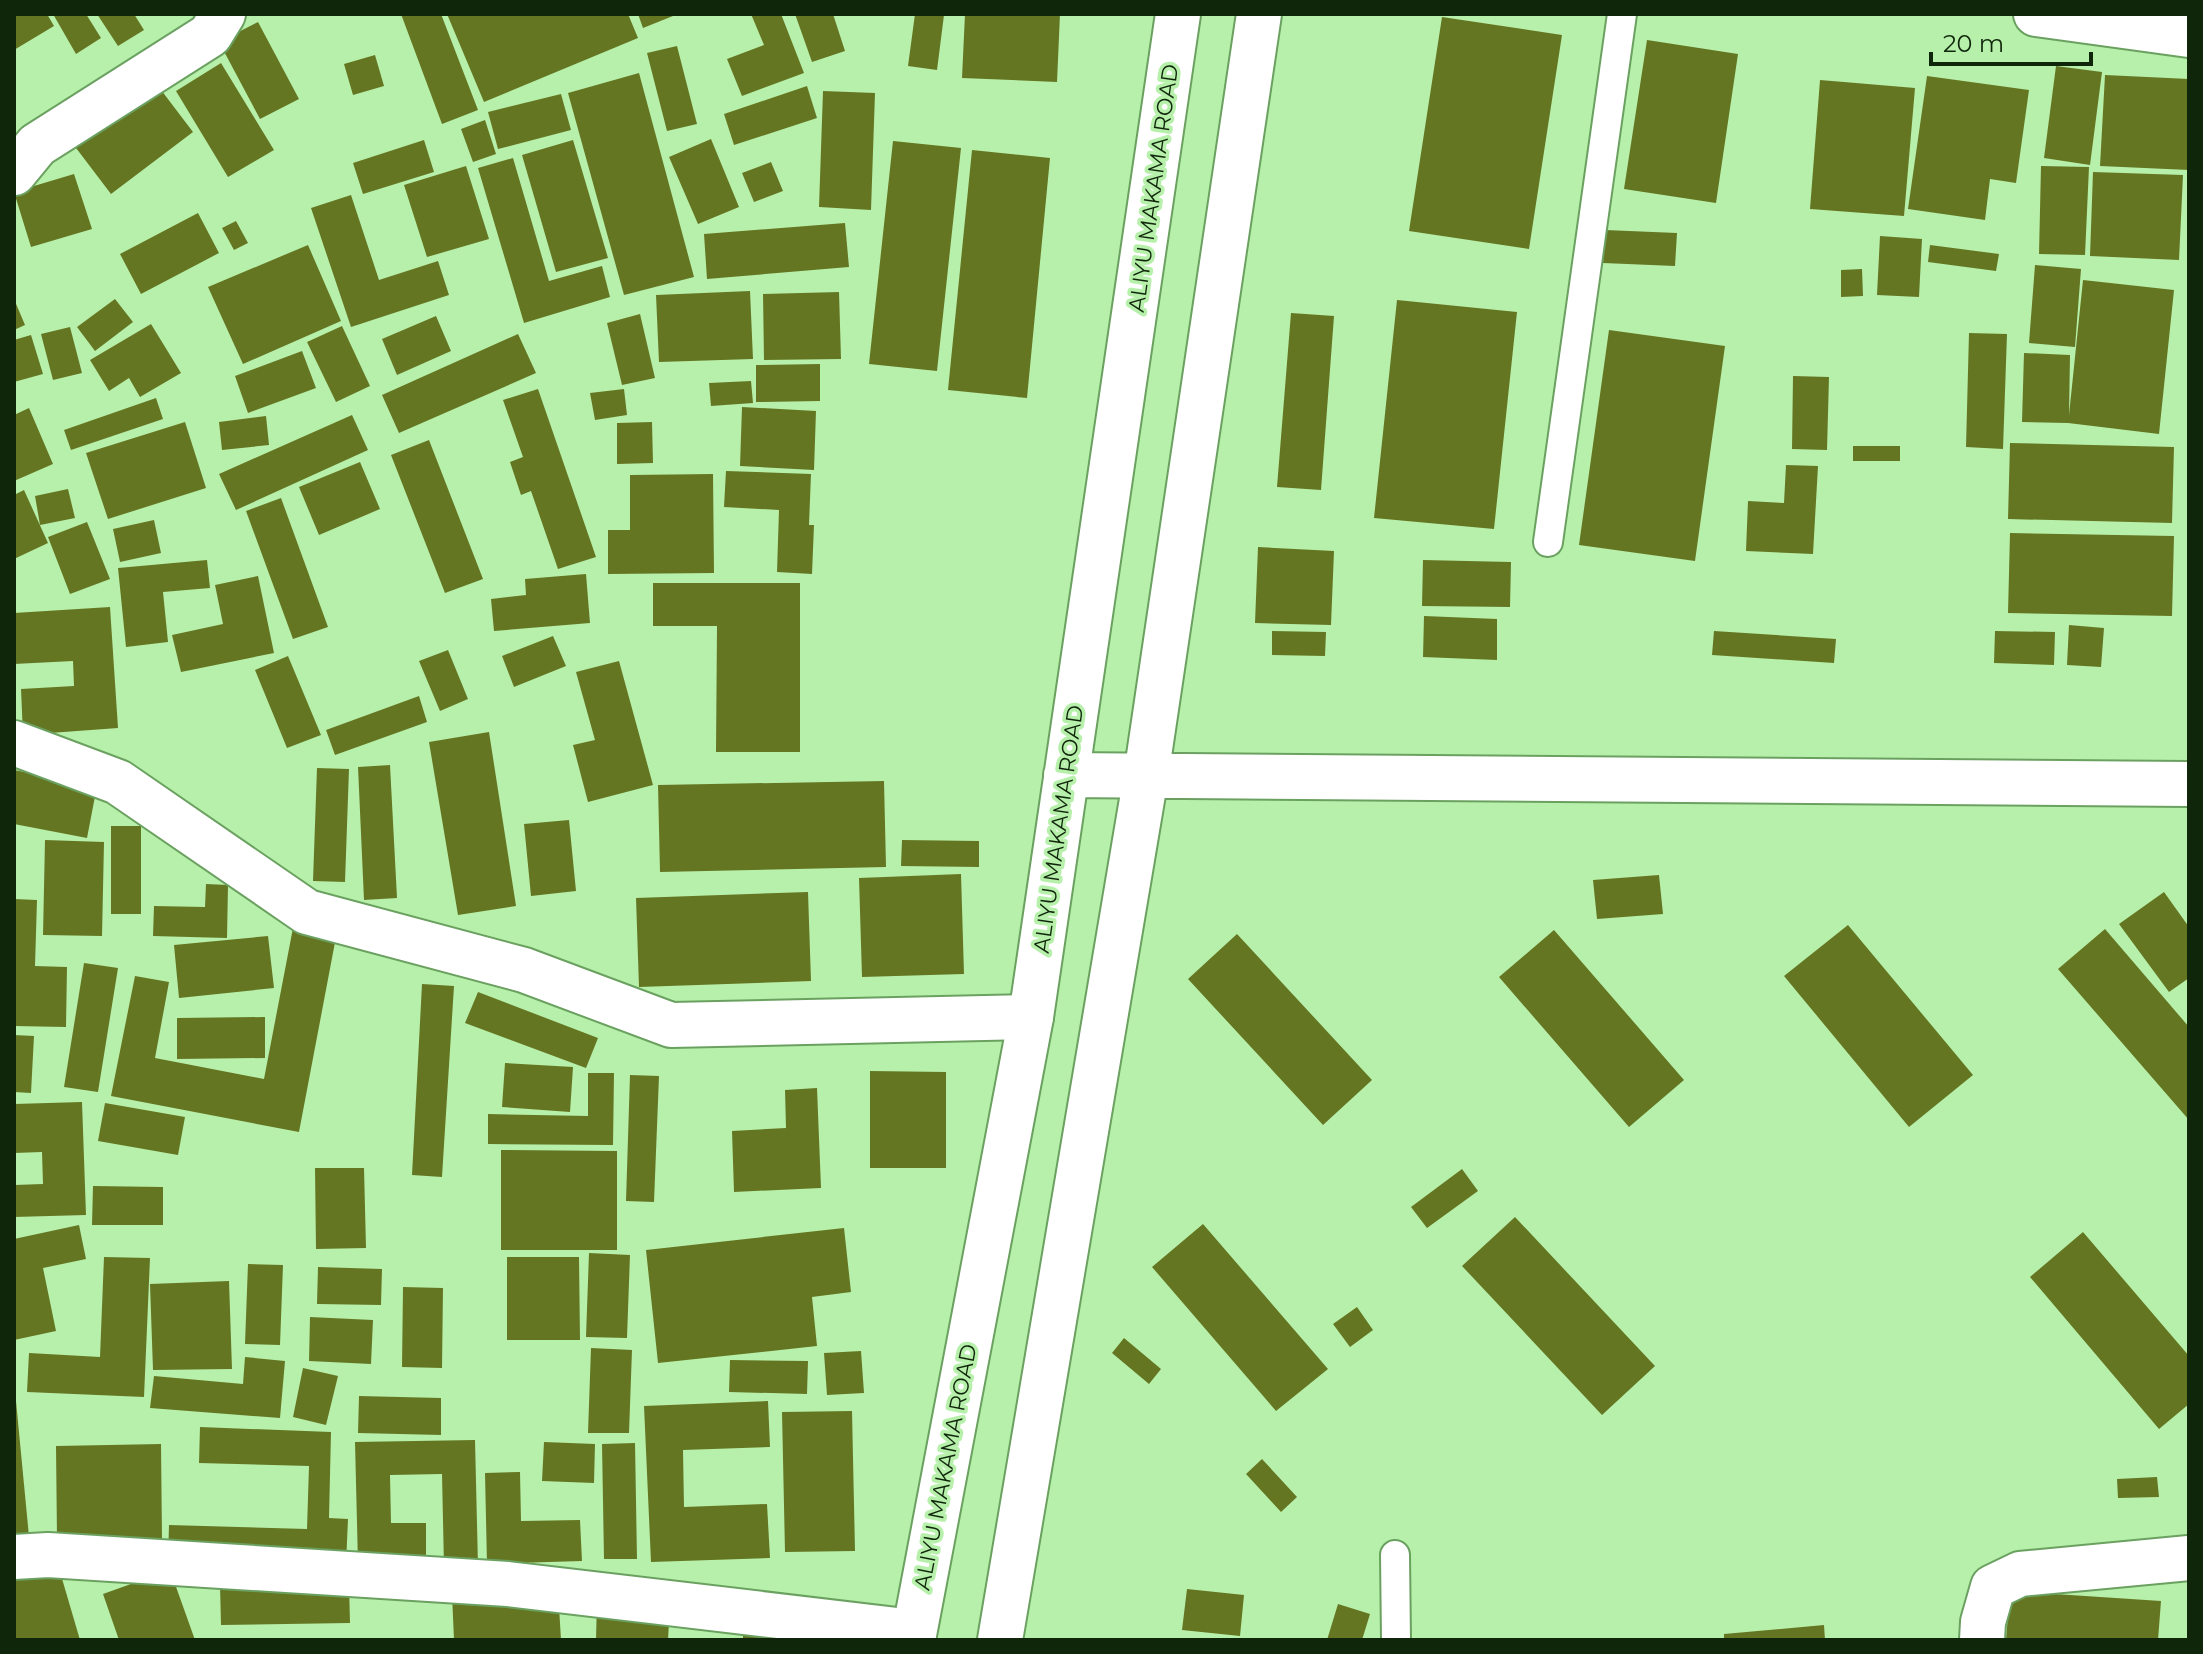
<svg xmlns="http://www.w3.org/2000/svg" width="2203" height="1654" font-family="Montserrat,sans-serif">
	<rect width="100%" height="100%" fill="#b7f0ab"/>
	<path fill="#657622" d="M14,14H47L54,26L14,50Z
		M53,14H86L101,38L76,54Z
		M97,14H134L144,30L118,46Z
		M401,14H441L478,110L442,124Z
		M447,14H628L638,38L484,102Z
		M638,14H678L643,28Z
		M751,14H781L804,73L742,96L727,59L764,45Z
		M795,14H833L845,51L812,62Z
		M915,14L944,15L937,70L908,66Z
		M965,14H1060L1057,82L962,78Z
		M1442,17L1562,35L1529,249L1409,231Z
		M258,22L299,99L260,119L219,42Z
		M1647,40L1738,54L1716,203L1624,189Z
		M677,46L697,124L667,131L647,53Z
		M375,55L384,86L353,95L344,64Z
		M221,63L274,150L228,177L176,91Z
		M2056,66L2102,72L2090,165L2044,158Z
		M639,73L694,277L624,295L568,93Z
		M2105,75L2189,79V170L2100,166Z
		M1927,76L2029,90L2016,183L1990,179L1985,220L1908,209Z
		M1820,80L1915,88L1904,216L1810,209Z
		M155,82L193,132L111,194L73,144Z
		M807,86L817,118L734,145L724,114Z
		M823,91L875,93L871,210L819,207Z
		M561,94L571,130L498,149L488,112Z
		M485,120L496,154L473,162L461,129Z
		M711,139L739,207L698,224L669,157Z
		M424,140L434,172L363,194L353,163Z
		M573,140L608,258L556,272L522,155Z
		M893,141L961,148L937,371L869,364Z
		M972,150L1050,158L1027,398L948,390Z
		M513,158L549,281L602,266L610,297L524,323L478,168Z
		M771,162L783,191L754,202L742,173Z
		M466,166L489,239L427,257L404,185Z
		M2041,166L2089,167L2085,255L2039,254Z
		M2093,172L2183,175L2179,260L2090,256Z
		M74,174L92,229L31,247L14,192Z
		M351,195L379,280L438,261L449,295L351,327L311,208Z
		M198,213L219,253L141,294L120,254Z
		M236,221L248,243L234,250L222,228Z
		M845,223L849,267L707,279L704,234Z
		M1605,230L1677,233L1675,266L1603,263Z
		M1880,236L1922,239L1919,297L1877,295Z
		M308,245L341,321L243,364L208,287Z
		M1930,245L1999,254L1996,271L1928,262Z
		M2035,265L2081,269L2075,347L2029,343Z
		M1862,269L1863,296L1841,297V270Z
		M2083,280L2174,290L2159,434L2068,423L2022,422L2024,353L2070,355L2069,415Z
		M750,291L753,359L659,362L656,295Z
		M839,292L841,359L764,360L763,294Z
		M14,299L25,325L14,330Z
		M115,299L133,322L95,351L77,327Z
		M1397,300L1517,312L1494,529L1374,518Z
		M1291,313L1334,316L1321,490L1277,487Z
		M640,314L655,378L622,385L607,323Z
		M436,316L451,351L397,375L382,339Z
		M151,324L181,373L140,397L129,378L109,391L90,360Z
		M342,326L370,386L336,402L307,342Z
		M70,327L82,373L53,380L41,334Z
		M1609,330L1725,346L1695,561L1579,545Z
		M1969,333L2007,334L2003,449L1966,447Z
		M518,334L536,373L399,433L382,395Z
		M31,335L43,374L14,382V340Z
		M302,351L316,388L248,413L235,376Z
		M820,364V401L756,402V365Z
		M1793,376L1829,377L1827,450L1792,449Z
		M751,381L753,403L711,406L709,383Z
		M538,389L596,557L558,569L531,491L521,495L510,462L523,457L503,400Z
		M624,389L627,415L595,420L590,393Z
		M156,398L163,419L71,450L64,430Z
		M742,407L816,411L814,470L740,466Z
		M29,408L53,464L14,481V415Z
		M352,415L368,450L236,510L219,474Z
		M266,416L269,445L222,450L219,422Z
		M185,422L206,488L108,519L86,453Z
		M652,422L653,463L617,464V423Z
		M429,440L483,579L445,593L391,455Z
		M2010,443L2174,447L2172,523L2008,519Z
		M1853,446H1900V461H1853Z
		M360,462L380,509L319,535L299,487Z
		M1786,465L1818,466L1813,554L1746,551L1748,501L1784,503Z
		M726,471L811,474L809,525H814L812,574L777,572L779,510L724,507Z
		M713,474L714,573L608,574V530H630V475Z
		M68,489L75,518L40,525L35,496Z
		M24,490L48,543L14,559V495Z
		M281,498L328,627L293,639L246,511Z
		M154,520L161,553L120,562L113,529Z
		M87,522L110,579L70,594L48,537Z
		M2010,533L2174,536L2172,616L2008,613Z
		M1258,547L1334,551L1331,625L1255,623Z
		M207,560L210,588L163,592L168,642L126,647L118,568Z
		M1423,560L1511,562L1510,607L1422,606Z
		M586,574L590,623L494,631L491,599L526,595L525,579Z
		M258,576L274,653L181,672L172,635L223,624L215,585Z
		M653,583H800V752H716L717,626H653Z
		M110,607L118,728L23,735L21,689L74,686L73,661L14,664V613Z
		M1424,616L1497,619V660L1423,657Z
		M2069,625L2104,628L2101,667L2067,665Z
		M1272,631L1326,632L1325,656L1272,655Z
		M1714,631L1836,639L1834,663L1712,655Z
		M1995,631L2055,632L2054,665L1994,663Z
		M553,636L566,666L514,687L502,656Z
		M448,650L468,699L440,711L419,661Z
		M288,656L321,735L287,748L255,670Z
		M619,661L653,785L588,802L573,745L595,740L576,672Z
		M419,696L427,722L335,755L326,730Z
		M489,732L516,906L458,915L429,742Z
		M390,765L397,898L364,900L358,767Z
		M317,768L349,769L345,882L313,881Z
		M14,770L97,786L87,838L14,824Z
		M884,781L886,867L660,872L658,785Z
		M569,820L576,891L531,896L524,824Z
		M111,826H141V914H111Z
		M45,840L104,842L102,936L43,935Z
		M902,840L979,841V867L901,866Z
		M961,874L964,974L862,977L859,878Z
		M1659,875L1663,914L1597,919L1593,880Z
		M206,884L228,885L227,938L153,936L154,906L205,907Z
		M808,892L811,981L639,987L636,898Z
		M2164,892L2189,927V978L2169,992L2119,924Z
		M14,899L37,900L35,966L67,967L66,1027L14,1026Z
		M1848,925L1973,1075L1909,1127L1784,976Z
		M293,928L336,937L299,1132L111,1096L135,976L169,982L155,1058L264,1079Z
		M2105,929L2189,1027V1120L2058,969Z
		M1554,930L1684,1080L1629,1127L1499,977Z
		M1237,934L1372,1080L1323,1125L1188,979Z
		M268,936L274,988L179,998L174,945Z
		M84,963L118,968L98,1092L64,1087Z
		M422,984L454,986L442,1177L412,1175Z
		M478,992L598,1038L586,1068L465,1023Z
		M265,1017V1058L177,1059V1018Z
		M14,1035L34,1036L31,1093L14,1092Z
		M505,1063L573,1067L570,1112L502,1107Z
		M870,1071L946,1072V1168H870Z
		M588,1073H614L613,1145L488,1144V1114L588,1116Z
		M630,1075L659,1076L654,1202L626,1201Z
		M817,1088L821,1188L734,1192L732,1131L786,1128L785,1090Z
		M82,1102L86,1215L14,1217V1185L43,1184L42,1152L14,1153V1104Z
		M105,1103L185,1117L178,1155L98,1141Z
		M501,1150L617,1151V1250H501Z
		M315,1168H364L366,1248L316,1249Z
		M1462,1169L1478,1191L1427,1228L1411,1207Z
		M93,1186L163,1187V1225H92Z
		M1515,1217L1655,1366L1602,1415L1462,1266Z
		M1203,1224L1328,1369L1276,1411L1152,1267Z
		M79,1225L86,1259L43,1268L56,1331L14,1340V1239Z
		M844,1228L851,1292L812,1297L817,1346L658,1363L646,1250Z
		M2083,1232L2189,1356V1404L2159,1429L2030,1277Z
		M589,1253L630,1255L627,1338L586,1337Z
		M104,1257L150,1258L144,1397L27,1392L29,1353L100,1357Z
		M507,1257H579L580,1340H507Z
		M248,1264L283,1265L280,1345L245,1344Z
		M318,1267L382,1269L381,1305L317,1304Z
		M229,1281L232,1369L153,1370L150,1284Z
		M403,1287L443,1288L442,1368L402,1367Z
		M1357,1307L1373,1330L1350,1347L1333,1324Z
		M310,1317L373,1320L371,1364L309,1361Z
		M1124,1338L1161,1369L1149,1384L1112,1353Z
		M591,1348L632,1350L629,1433H588Z
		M861,1351L864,1393L827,1395L824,1353Z
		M245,1357L285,1361L280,1418L150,1408L154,1376L243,1384Z
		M730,1360L808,1361L807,1394L729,1392Z
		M303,1368L338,1376L326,1425L293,1417Z
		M359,1396L441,1398V1435L358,1433Z
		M14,1401H16L30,1547L14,1549Z
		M768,1401L770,1447L683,1450L684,1507L767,1504L770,1558L651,1562L644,1406Z
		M852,1411L855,1551L785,1552L782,1412Z
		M200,1427L331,1432L329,1518L348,1519L346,1564L168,1559L169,1525L307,1529L309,1466L199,1463Z
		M475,1440L478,1566L444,1567L442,1474L390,1475L391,1523H426V1562L358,1564L355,1442Z
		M544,1442L595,1444L594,1483L542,1481Z
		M635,1443L637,1559H604L602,1444Z
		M161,1444L162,1538L57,1539L56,1446Z
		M1262,1459L1297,1497L1281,1512L1246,1474Z
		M520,1472L521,1521L580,1520L582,1561L487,1564L485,1473Z
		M2157,1477L2159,1497L2118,1498L2117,1479Z
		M58,1565L80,1640H14V1578Z
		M170,1570L195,1640H119L103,1594Z
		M349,1584L350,1623L221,1625L220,1585Z
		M1187,1589L1244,1595L1240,1636L1182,1630Z
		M558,1590L561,1640H454L452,1594Z
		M2010,1591L2161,1601L2158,1640H2006Z
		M597,1599L670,1602L668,1640H596Z
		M1338,1604L1370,1614L1362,1640H1327Z
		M1824,1625L1825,1640H1724V1634Z
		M743,1627L824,1640H743Z"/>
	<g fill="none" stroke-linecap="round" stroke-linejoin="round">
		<defs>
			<path id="lane" d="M1548,542L1622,14
				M1395,1555L1396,1640"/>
			<path id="street" d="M2036,14L2189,35
				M14,173L37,145L210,35L223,14
				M14,743L118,782L307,912L524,970L671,1025L1031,1017
				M14,1557L48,1555L508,1584L914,1632
				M1982,1640L1983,1622L1993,1587L2020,1574L2189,1558"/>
			<path id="secondary" d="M1066,775L2189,784
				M913,1640L1031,1017L1178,14
				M1000,1640L1146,776L1259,14"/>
		</defs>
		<use href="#lane" stroke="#6ba160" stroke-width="32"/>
		<use href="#street" stroke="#6ba160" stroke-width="48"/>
		<use href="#secondary" stroke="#6ba160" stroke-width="48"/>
		<use href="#lane" stroke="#fff" stroke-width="28"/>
		<use href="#street" stroke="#fff" stroke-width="44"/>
		<use href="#secondary" stroke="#fff" stroke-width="44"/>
	</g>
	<g text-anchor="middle" stroke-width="7" stroke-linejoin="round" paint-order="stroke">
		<g font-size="22" fill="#10260b" stroke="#b7f0ab">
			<text transform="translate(1153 188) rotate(-82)" y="8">ALIYU MAKAMA ROAD</text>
			<text transform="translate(1058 829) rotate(-82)" y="8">ALIYU MAKAMA ROAD</text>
			<text transform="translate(945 1467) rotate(-79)" y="8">ALIYU MAKAMA ROAD</text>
		</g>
	</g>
	<rect width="2203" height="1654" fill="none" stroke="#10260b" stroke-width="32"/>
	<path d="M1931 52v12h160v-12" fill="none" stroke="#10260b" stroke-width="4"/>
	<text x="1943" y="52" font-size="24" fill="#10260b" stroke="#b7f0ab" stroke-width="6" paint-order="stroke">20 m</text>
</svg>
